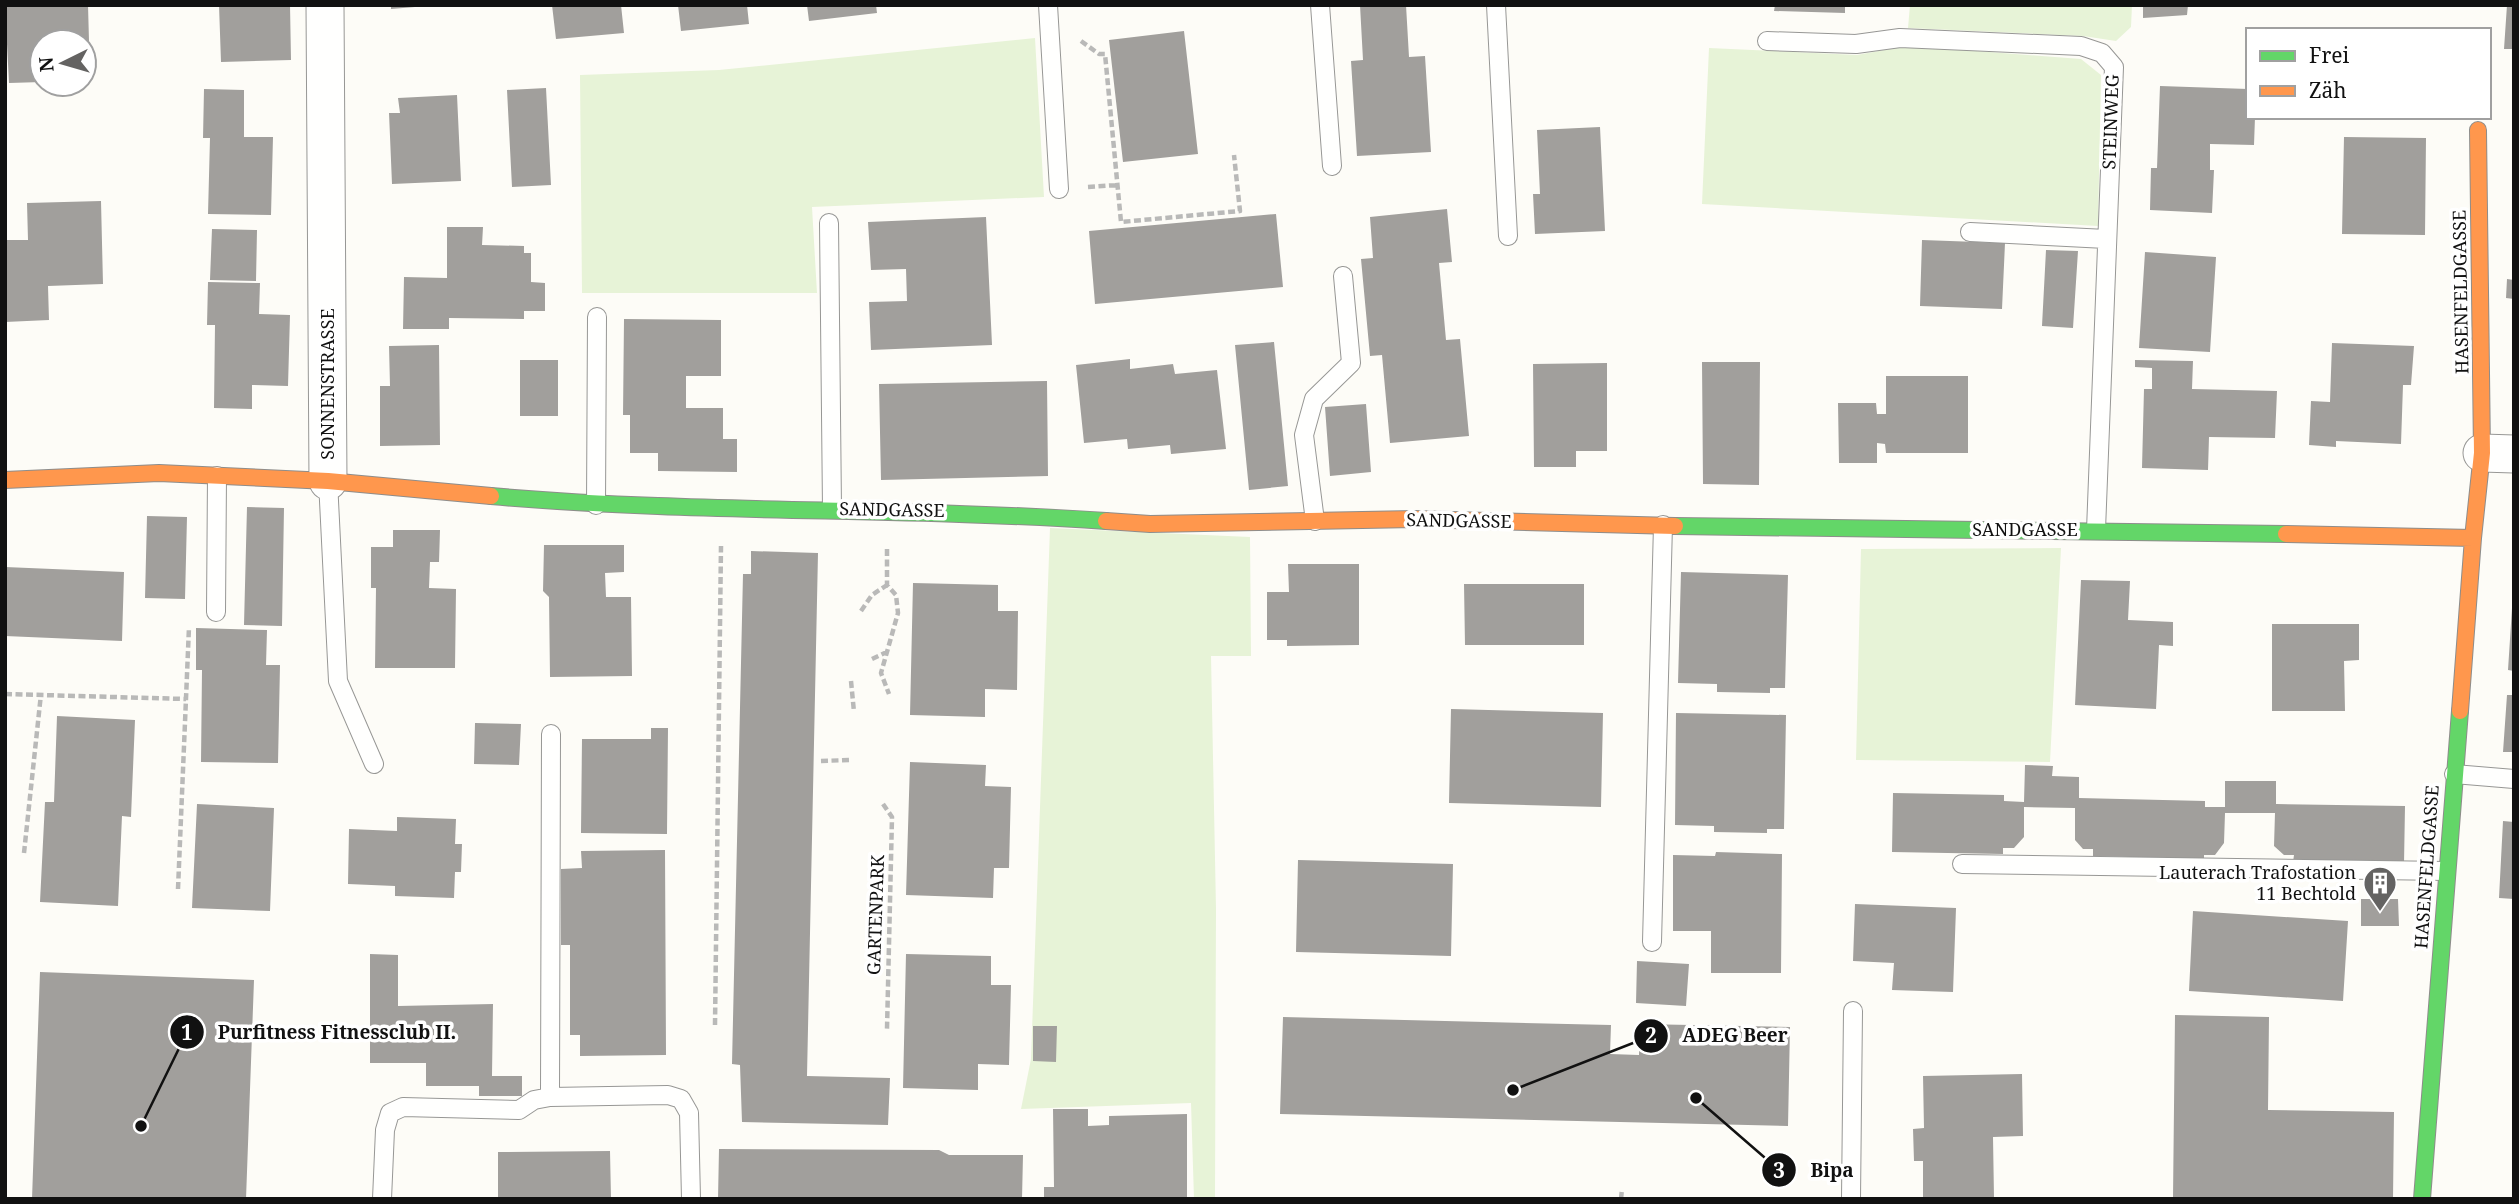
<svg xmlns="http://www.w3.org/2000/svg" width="2519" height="1204" font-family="'Noto Serif',serif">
	<rect width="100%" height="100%" fill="#fdfcf7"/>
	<path fill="#e7f3d7" d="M1910,5H2132L2131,27L2116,41L2083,36L1908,28Z
		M1035,38L1044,197L812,207L817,293H582L580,75L719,70Z
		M1925,47L2081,59L2101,75L2098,226L1702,204L1709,48L1857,55L1895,48Z
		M1050,528L1250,537L1251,656H1211L1216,909L1215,1199H1194L1191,1103L1021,1109L1031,1059Z
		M2061,548L2050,762L1856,760L1861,549Z"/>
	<path fill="#a19f9c" d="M5,5H88L89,41L42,42V82L9,83Z
		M219,5H290L291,60L221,62Z
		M391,5H415V7L391,9Z
		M552,5H621L624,33L556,39Z
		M678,5H747L749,24L681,31Z
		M807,5H876L877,13L809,21Z
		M1360,5H1406L1409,57L1425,56L1431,152L1357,156L1351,61L1363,60Z
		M1775,5H1845V13L1774,11Z
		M2143,5H2188L2187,15L2143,18Z
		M2507,5H2514V49H2504Z
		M1184,31L1198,154L1123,162L1109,40Z
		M2160,86L2248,89V117H2255L2254,145L2210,144V170H2214L2212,213L2150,210L2151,168H2157Z
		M546,88L551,185L512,187L507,90Z
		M204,89L244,90V137H273L271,215L208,214L210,138H203Z
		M457,95L461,181L392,184L389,113H400L398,98Z
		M1600,127L1605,231L1535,234L1533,194H1540L1537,130Z
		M2344,137L2426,138L2425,235L2342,234Z
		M101,201L103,284L48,286L49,320L5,322V240H28L27,203Z
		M1447,209L1452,262L1439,263L1446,340L1460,339L1469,436L1390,443L1382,355L1370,356L1361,259L1373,258L1370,217Z
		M1276,214L1283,287L1095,304L1089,231Z
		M986,217L992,345L871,350L869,302L907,301L906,269L871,270L868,222Z
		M447,227H483L482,245L524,246V253H531V282L545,283V311H524V319L449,318V329H403L404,277L447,278Z
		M212,229L257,230L256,281L210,280Z
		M1922,240L2005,243L2002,309L1920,306Z
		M2046,250L2078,251L2073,328L2042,326Z
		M2145,252L2216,257L2210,352L2139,348Z
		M2507,279L2514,280V299L2506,298Z
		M208,282L260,283L259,314L290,315L288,386L252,385V409L214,408L215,325H207Z
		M624,319L721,320V376H686V408H723V439H737V472L658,471V453H630V415H623Z
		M1274,342L1288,486L1249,490L1235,345Z
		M2332,343L2414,346L2411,385H2403L2401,444L2336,441V447L2309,445L2311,401L2330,402Z
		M439,345L440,445L380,446V386H390L389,346Z
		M1130,359V369L1173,364L1175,374L1217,370L1226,449L1171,454L1170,445L1128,449L1127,439L1084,443L1076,365Z
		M520,360H558V416H520Z
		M2135,360L2193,361L2192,389L2277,391L2275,438L2209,437L2208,470L2142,468L2144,389H2152V368L2135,367Z
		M1702,362H1760L1759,485L1703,484Z
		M1607,363V451H1576V467H1534L1533,364Z
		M1886,376H1968V453H1886L1885,444L1877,443V463H1839L1838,403H1876L1877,414H1886Z
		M1047,381L1048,476L881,480L879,384Z
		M1366,404L1371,472L1330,476L1325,407Z
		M247,507L284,508L282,626L244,625Z
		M147,516L187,517L185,599L145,598Z
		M393,530H440L439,562H430L429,588L456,589L455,668H375L376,588H371V547H393Z
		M544,545H624V572L605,573L606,597H631L632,676L550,677L549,597L543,591Z
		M751,551L818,553L807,1076L890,1078L888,1125L742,1122L740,1065L732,1064L743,574H751Z
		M1288,564H1359V645L1287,646V640H1267V592H1289Z
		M5,567L124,572L122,641L5,636Z
		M1681,572L1788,575L1785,688H1770V693L1717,692V684L1678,683Z
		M2081,580L2130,581L2128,620L2173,622V646L2159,645L2156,709L2075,705Z
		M913,583L998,585V611H1018L1017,690L985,689V717L910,715Z
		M1464,584H1584V645H1465Z
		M2512,608H2514V671L2508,670Z
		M2272,624H2359V660L2344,661L2345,711H2272Z
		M196,628L267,630L266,665H280L278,763L201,762L202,670H196Z
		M2507,695H2514V752H2503Z
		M1451,709L1603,713L1601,807L1449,803Z
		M1676,713L1786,715L1784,829H1767V833L1714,832V826L1675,825Z
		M57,716L135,720L131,817L122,816L118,906L40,902L45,802H54Z
		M475,723L521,724L519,765L474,764Z
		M651,728H668L667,834L581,833L582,739H651Z
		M910,762L986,765L985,786L1011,787L1009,868H994L993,898L906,895Z
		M2025,765L2053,766L2052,776L2079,777V798L2205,801V807H2225V781H2276V804L2405,806L2404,864L2293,862L2294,855H2284L2274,846L2275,813H2225L2224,843L2215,855H2204V859L2093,856V849H2083L2075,840V808L2024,807V837L2014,848H2003V854L1892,852L1893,793L2004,795V801L2024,802Z
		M197,804L274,808L270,911L192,908Z
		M397,817L456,819L455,844H462L461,872H455L454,898L395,896V886L348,884L349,829L397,831Z
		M2503,821L2514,822V899L2499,898Z
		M665,850L666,1055L580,1056V1035H570V945H561V869L582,868L581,851Z
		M1716,852L1782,854L1781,973H1711V931H1673V855L1715,856Z
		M1298,860L1453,864L1451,956L1296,952Z
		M2361,899H2398L2399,926H2361Z
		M1855,904L1956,908L1953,992L1892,990L1894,963L1853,961Z
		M2193,911L2348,921L2343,1001L2189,991Z
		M370,954L398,955V1006L493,1004L492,1076H522V1096H479V1086H426V1063H370Z
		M906,954L991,956V985H1011L1009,1065L978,1064V1090L903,1088Z
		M1637,961L1689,964L1686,1006L1636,1003Z
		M40,972L254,980L246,1199H32Z
		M2175,1015L2269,1017L2268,1110L2394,1112L2393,1199H2173Z
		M1283,1017L1611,1025L1610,1054L1639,1055L1640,1024L1790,1027L1788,1126L1280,1114Z
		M1033,1026H1057L1056,1062L1033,1061Z
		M2022,1074L2023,1136L1993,1137L1994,1198L1923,1199V1161H1914L1913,1129L1924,1128L1923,1076Z
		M1053,1109H1088V1126L1109,1125V1116L1187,1114V1199H1044V1187H1054Z
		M719,1149L939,1150L949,1155H1023L1022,1199H718Z
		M610,1151L611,1199H498V1152Z"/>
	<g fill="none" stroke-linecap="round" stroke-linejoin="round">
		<defs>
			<path id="lane" d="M1048,5L1059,189
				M1320,5L1332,166
				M1496,5L1508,236
				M1767,41L1856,44L1900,38L2081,46L2102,53L2114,67L2096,530
				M829,223L832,509
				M1970,232L2106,239
				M328,481L338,681L374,764
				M596,505L597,317
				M1315,521L1304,435L1314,399L1351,363L1343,276
				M216,612L217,476
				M2454,774L2514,779
				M1962,864L2446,871
				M1652,942L1663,525
				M550,1097L551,734
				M382,1199L385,1130L390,1113L403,1107L519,1110L534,1100L550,1097L668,1095L681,1099L689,1113L691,1199
				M1851,1199L1853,1011"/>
			<path id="street" d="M325,5L328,481
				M2482,453L2514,454"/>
			<path id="fast" d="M491,496C695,514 901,507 1106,521
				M1675,526L2286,534
				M2422,1199L2460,711"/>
			<path id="slow" d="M5,480L159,473L328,481L491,496
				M1106,521L1150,524L1415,519L1675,526
				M2286,534L2473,538L2482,453L2478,130
				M2460,711L2473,538"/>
		</defs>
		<use href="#lane" stroke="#979795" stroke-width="20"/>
		<use href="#street" stroke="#979795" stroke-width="39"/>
		<use href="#fast" stroke="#8e8d8b" stroke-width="18"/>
		<use href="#slow" stroke="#8e8d8b" stroke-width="18"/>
		<path stroke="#b9b9b8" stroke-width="4.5" stroke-dasharray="7 3.5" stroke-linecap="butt" d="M1081,41L1099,54H1105L1121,222L1240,211L1234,155
			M1088,187L1118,185
			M887,549V585L896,595L898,613L881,673L889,694
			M861,611L872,595L887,585
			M872,659L889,651
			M851,681L854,712
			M5,694L186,699
			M821,761L849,760
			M883,804L892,817L887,1029
			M24,853L41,694
			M178,889L189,627
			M715,1025L721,546
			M1621,1199L1622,1189"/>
		<use href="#lane" stroke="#fffffe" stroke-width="18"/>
		<use href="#street" stroke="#fffffe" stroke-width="37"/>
		<use href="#fast" stroke="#63d668" stroke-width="16"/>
		<use href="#slow" stroke="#ff974d" stroke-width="16"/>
	</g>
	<defs>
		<symbol id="building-pin" viewBox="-11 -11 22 30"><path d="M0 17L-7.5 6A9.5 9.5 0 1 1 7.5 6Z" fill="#646362" stroke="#fff"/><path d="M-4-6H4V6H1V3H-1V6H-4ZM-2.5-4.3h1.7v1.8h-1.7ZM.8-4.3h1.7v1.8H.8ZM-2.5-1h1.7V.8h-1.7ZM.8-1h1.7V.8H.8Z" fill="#fff"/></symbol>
	</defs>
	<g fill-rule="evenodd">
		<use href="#building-pin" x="2361" y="864" width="38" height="52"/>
	</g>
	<g text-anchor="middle" stroke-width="7" stroke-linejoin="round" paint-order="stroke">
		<g font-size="18" fill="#111" stroke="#fff">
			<text transform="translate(2111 122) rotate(-88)" y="6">STEINWEG</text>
			<text transform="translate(2461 292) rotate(-91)" y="6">HASENFELDGASSE</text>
			<text transform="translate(328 384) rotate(-90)" y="6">SONNENSTRASSE</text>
			<text transform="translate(892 510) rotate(1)" y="6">SANDGASSE</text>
			<text transform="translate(1459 521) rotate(1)" y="6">SANDGASSE</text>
			<text x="2025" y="536">SANDGASSE</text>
			<text transform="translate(2427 867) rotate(-86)" y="6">HASENFELDGASSE</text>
			<text transform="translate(876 915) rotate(-88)" y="6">GARTENPARK</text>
		</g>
		<g font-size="18" fill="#111" stroke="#fff" text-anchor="end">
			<text x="2356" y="879">Lauterach Trafostation<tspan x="2356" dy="21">11 Bechtold</tspan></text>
		</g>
	</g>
	<path fill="none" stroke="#111" stroke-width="2.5" d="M141 1126L187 1032M1513 1090L1651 1036M1696 1098L1779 1170"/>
	<g fill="#111" stroke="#fff" stroke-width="2.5">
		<circle cx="141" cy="1126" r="7"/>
		<circle cx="1513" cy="1090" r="7"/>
		<circle cx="1696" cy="1098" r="7"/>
		<circle cx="187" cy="1032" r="18"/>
		<circle cx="1651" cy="1036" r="18"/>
		<circle cx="1779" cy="1170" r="18"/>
	</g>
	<g font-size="21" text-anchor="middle" font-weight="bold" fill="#fff">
		<text x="187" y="1040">1</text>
		<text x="1651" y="1043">2</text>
		<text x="1779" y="1178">3</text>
	</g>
	<g font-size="19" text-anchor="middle" font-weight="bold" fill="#111" stroke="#fff" stroke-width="7" stroke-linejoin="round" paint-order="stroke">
		<text x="337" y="1039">Purfitness Fitnessclub II.</text>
		<text x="1735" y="1042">ADEG Beer</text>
		<text x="1832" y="1177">Bipa</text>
	</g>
	<rect width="2519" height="1204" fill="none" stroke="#111111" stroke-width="14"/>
	<rect x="2246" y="28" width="245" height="91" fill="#ffffff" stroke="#a0a0a0" stroke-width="2"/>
	<rect x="2260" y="51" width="35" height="10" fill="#63d668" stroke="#a0a0a0" stroke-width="2"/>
	<text x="2309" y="63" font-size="21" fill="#111111">Frei</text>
	<rect x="2260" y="86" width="35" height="10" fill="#ff974d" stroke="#a0a0a0" stroke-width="2"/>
	<text x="2309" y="98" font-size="21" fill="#111111">Zäh</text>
	<g transform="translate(63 63) rotate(265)"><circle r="33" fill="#ffffff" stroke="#a0a0a0" stroke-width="2"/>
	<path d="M0-5L12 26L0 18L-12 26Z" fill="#646362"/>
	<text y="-10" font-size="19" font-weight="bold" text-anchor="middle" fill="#111111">N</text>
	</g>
</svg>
